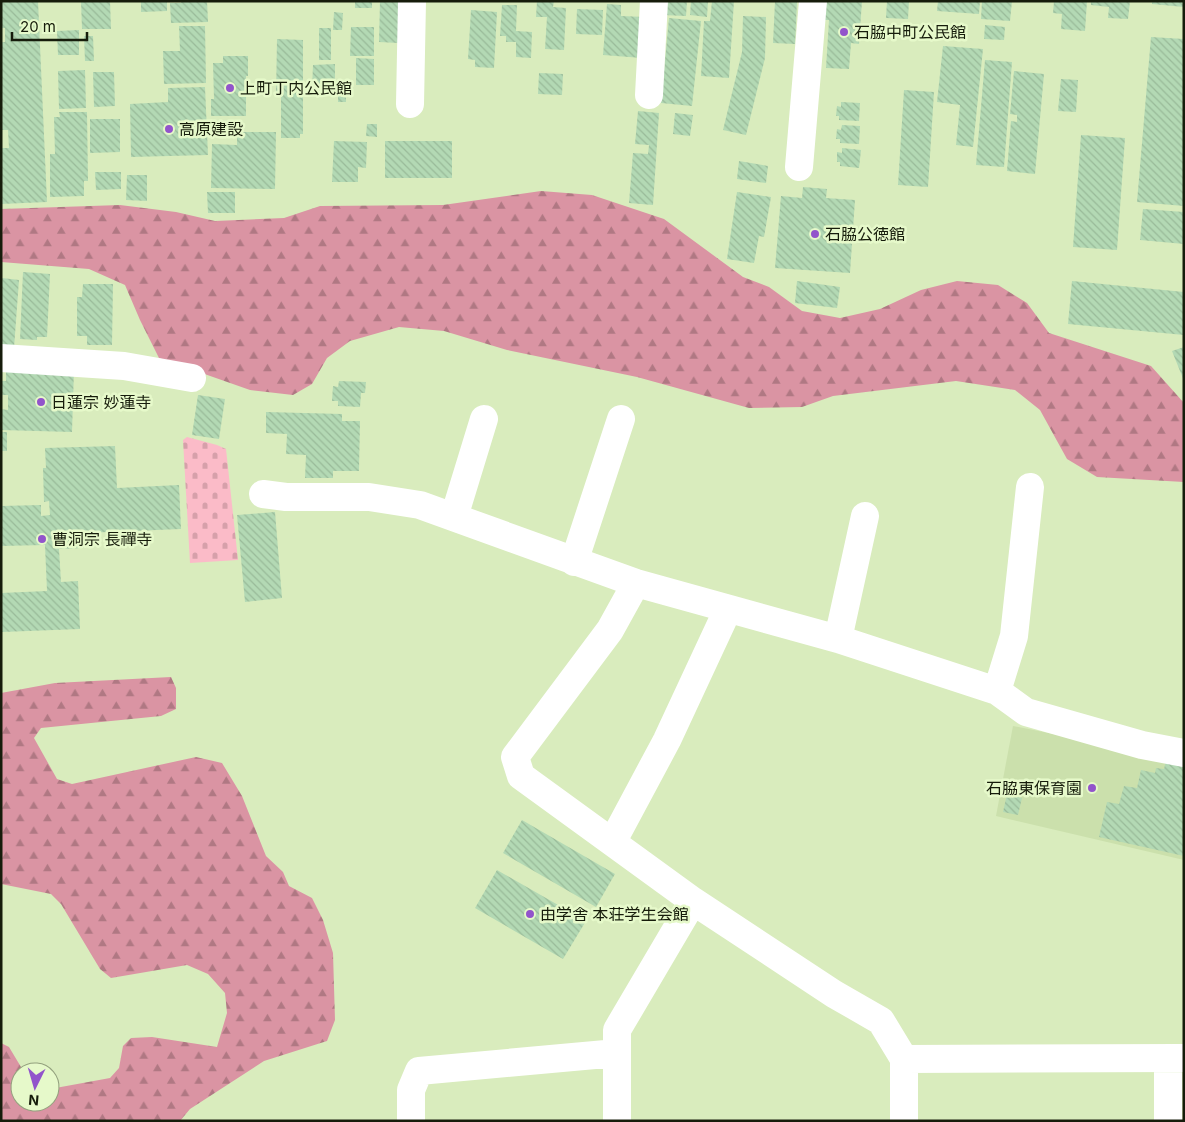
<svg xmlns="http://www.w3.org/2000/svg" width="1185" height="1122" font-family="Inter,'Noto Sans JP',sans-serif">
	<defs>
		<pattern id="forest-firs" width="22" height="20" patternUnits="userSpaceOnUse" patternTransform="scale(1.25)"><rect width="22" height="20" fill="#da94a3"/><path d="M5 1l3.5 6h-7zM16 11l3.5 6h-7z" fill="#b07883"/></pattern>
		<pattern id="cemetery-stones" width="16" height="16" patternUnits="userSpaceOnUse" patternTransform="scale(1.25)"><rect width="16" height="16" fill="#fbbbc8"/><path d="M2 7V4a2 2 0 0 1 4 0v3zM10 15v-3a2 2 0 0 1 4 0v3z" fill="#d6a0aa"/></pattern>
		<pattern id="building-back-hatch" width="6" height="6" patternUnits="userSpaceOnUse" patternTransform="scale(1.25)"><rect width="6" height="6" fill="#b3d9b4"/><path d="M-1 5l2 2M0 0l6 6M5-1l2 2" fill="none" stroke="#99ba99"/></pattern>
	</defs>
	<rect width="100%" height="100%" fill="#d9ecbd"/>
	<path fill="#cbe0ac" d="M1013,726L1184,760V860L996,816Z"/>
	<path fill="url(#forest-firs)" d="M541,191L592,195L664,219L743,277L769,287L802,311L840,318L880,309L921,290L957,281L998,285L1027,303L1049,333L1151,366L1184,403V482L1097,477L1067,459L1040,410L1015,390L956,381L833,396L802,407L749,408L637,377L507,350L444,331L399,327L350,341L327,358L312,384L293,395L250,390L159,358L140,320L125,285L89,269L1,262V209L120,205L176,212L215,221L284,218L320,206L443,205Z
		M171,677L176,688V709L161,716L41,728L34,738L57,779L72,784L196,757L222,763L242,796L266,856L283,872L289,886L312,898L323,920L333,953L335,1020L327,1041L264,1061L190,1109L180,1121H1V1043L9,1047L24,1072H20V1102H50V1089L110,1078L119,1068L123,1046L131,1038L152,1037L217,1047L227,1013L225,993L208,974L187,965L111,978L100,969L61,904L51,894L1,884V693L55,683Z"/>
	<path fill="url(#cemetery-stones)" d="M187,437L217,445L226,449L238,560L190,563L183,440Z"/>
	<path fill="url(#building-back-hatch)" d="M1,1H38L47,202L1,204V148H9L8,130H1V42H5V28H1Z
		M81,1H110L111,29H82Z
		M141,1H167V11L141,12Z
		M181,1H207L208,22L171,23L170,3H181Z
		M355,1H372V8H355Z
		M380,1H399L398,43L379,42Z
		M537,1H554L553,7L566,8L564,50L545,49L547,17H536Z
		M662,1H687L686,16L662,15Z
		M691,1H708L707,17L690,15Z
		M712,1H734L729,78L701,76L704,21H710Z
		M775,1H797L795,44L773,43Z
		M824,1H862L859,44L851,43L849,69L826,68L829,20H822Z
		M887,1H909L908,19L886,18Z
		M938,1H980L979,14L937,11Z
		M982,1H1012L1010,21L981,19Z
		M1054,1H1087L1085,31L1061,29L1062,14L1053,13Z
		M1091,1H1130L1128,19L1108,18L1109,7L1091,5Z
		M1152,1H1184V7L1152,4Z
		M607,4L621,5V16L645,17L642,58L603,55Z
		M502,5H517L516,31L532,32L531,58L516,57V42H506V36H500Z
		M577,9L603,10L602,35L576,34Z
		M471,10L497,12L494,68L475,67V60L468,59Z
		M334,12L343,13L342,30H333Z
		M743,16L766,17L765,58L746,135L723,130L742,52Z
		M669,18L701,21L692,106L661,103Z
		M985,25L1005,27L1004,40L984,39Z
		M179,26H205L206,83L164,84L163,51H180Z
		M351,27H374V56H350Z
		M319,28H331V60H319Z
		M79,30V55H58L57,31Z
		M84,36H93L94,61H85Z
		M1151,37L1184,39V206L1137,202Z
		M277,39L303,40V134H300V138H281V96H276Z
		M943,46L983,49L973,147L956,145L960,105L937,102Z
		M223,56H248V76H246V116H211V99H214L213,63H223Z
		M356,58L374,59V85H356Z
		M985,60L1012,62L1004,167L976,165Z
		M335,64V89H312L313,65Z
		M85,70L86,108L59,109L58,71Z
		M1014,71L1044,74L1035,174L1007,171L1011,121L1017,122V115L1010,114Z
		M93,72H114L115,106L94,107Z
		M539,73L563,74L562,95L538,94Z
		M1061,79L1078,80L1076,112L1058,111Z
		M338,81H346V102H338Z
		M205,87L208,155L131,157L130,104L168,102V88Z
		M904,90L934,92L928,187L898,185Z
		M841,102L860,103L859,121L839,120V116H836L837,106L841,107Z
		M638,111L659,113L653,205L629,203L633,153L648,154L649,145L635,144Z
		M59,112H87L88,181H84V196L50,197V154H55L54,117H60Z
		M675,113L693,115L690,136L673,134Z
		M90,119H120V152L90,153Z
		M367,124H377V137L366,136Z
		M842,125L860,126L859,144L840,143V139H836L837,129L841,130Z
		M237,132H276L275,189L211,188L212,144L237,145Z
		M1081,135L1125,138L1117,250L1073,247Z
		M334,141L367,142L366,168L358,167V182H332Z
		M385,141H452V178H385Z
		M842,148L861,150L859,168L840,166V162H837V152L842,153Z
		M739,161L768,166L766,183L737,179Z
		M95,172H121V189L96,190Z
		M127,175H147V201L126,200Z
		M803,187L827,189L826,198L855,200L850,273L775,268L781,196L802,198Z
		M207,192H235V213H208Z
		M737,192L771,197L764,237L759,236L754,263L727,259Z
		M1143,209L1184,212V244L1140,240Z
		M23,272L50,274L47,337H37V340L20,339Z
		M2,278L19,280L14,348H1Z
		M797,281L840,287L837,308L795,303Z
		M1072,281L1184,292V335L1068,324Z
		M83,284H113L112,345H87V336H77V297H82Z
		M1184,347V381L1172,351Z
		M6,368L74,370L72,432L1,430V409L8,410V395H1V381H6Z
		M339,381L366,382L365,393H361L360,407L338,406V401H332L333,386L338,387Z
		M198,395L225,399L219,439L192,435Z
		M266,412L342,414V421H360L359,471H333V478H305L306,455L286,454L287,434L266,433Z
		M1,432H7V451H1Z
		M115,446L117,488L179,485L181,529L83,533L84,548L59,549L61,582L78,581L80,629L2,632L1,593L47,591L45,545L1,546V506L41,505V516L50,515L49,501L44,502L43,468H46L45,448Z
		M275,512L282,598L245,602L237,515Z
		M1166,761L1184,765V856L1099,837L1107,802L1119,804L1124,786L1137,788L1141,770L1155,773L1156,768L1164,769Z
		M1007,794L1022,798L1018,815L1003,812Z
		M522,820L615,874L596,907L503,853Z
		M497,870L586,921L563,959L475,908Z"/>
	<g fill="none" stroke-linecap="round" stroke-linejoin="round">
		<path stroke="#fff" stroke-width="28" d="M649,95L654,1
			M410,104L412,1
			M799,167L813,1
			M1,358L124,366L192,378
			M263,494L286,497H369L420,505L636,583L838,639L997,691L1026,712L1142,745L1184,753
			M454,517L484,419
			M574,562L621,419
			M636,583L610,630L515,757L521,776L693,901L834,994L881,1021L904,1059V1121
			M838,639L865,516
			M997,691L1014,636L1030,487
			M613,841L667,740L728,609
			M1168,1058V1121
			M904,1059L1184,1058
			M411,1121V1090L419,1071L617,1053
			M617,1121V1030L693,901"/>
	</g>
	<g fill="#9254cb" stroke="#e6f9ca" stroke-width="2">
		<circle cx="844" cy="32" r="5"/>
		<circle cx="230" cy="88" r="5"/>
		<circle cx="169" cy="129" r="5"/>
		<circle cx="815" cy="234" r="5"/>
		<circle cx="41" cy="402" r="5"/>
		<circle cx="42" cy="539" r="5"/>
		<circle cx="1092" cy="788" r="5"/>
		<circle cx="530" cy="914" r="5"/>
	</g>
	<g text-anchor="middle" stroke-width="5" stroke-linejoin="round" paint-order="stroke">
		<g font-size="16" fill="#161c0b" stroke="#e6f9ca" text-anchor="start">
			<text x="854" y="38">石脇中町公民館</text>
			<text x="240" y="94">上町丁内公民館</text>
			<text x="179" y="135">高原建設</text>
			<text x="825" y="240">石脇公徳館</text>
			<text x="51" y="408">日蓮宗 妙蓮寺</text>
			<text x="52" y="545">曹洞宗 長禪寺</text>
			<text x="1082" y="794" text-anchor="end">石脇東保育園</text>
			<text x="540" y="920">由学舎 本荘学生会館</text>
		</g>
	</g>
	<rect width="1185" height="1122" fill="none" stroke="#161c0b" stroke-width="5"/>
	<g transform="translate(35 1087) rotate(185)"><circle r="24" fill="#e6f9ca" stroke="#93a17e"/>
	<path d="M0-4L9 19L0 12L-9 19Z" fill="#9254cb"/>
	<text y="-8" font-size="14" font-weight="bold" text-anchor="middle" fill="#161c0b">N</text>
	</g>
	<path d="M12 32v8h75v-8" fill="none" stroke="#161c0b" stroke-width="2.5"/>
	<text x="20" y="32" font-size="15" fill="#161c0b" stroke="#e6f9ca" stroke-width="4" paint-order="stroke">20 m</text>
</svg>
